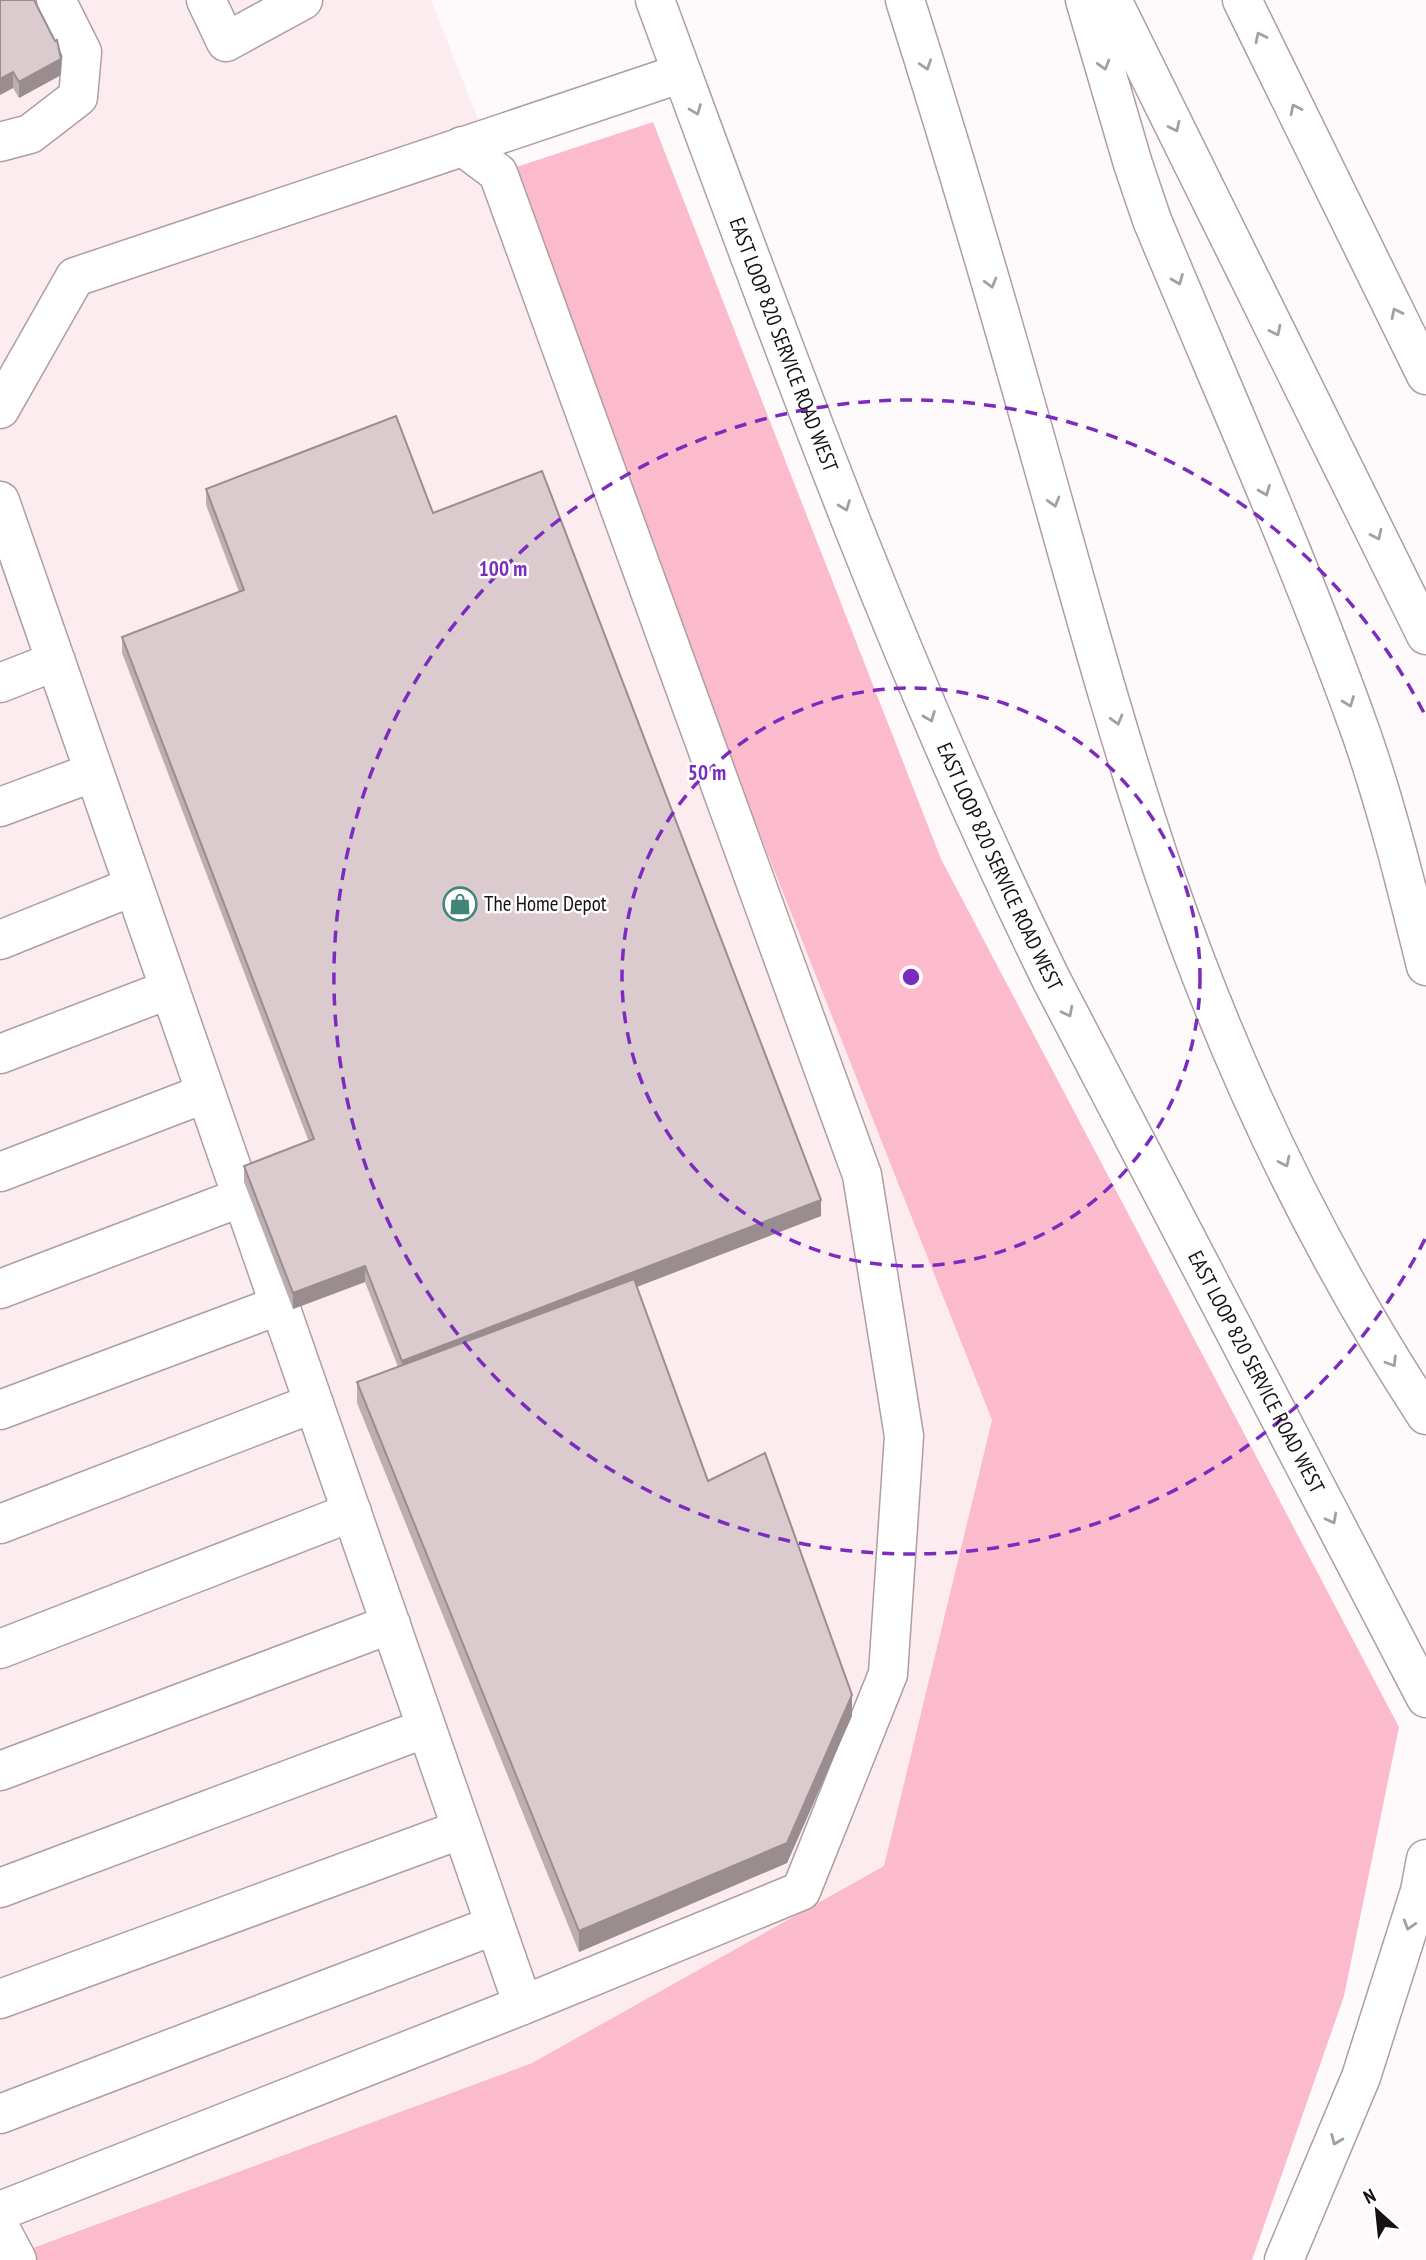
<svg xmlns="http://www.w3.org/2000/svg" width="1426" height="2260" font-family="'PT Sans Narrow',sans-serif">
	<rect width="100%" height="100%" fill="#fefafb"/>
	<path fill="#fcecf0" d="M0,0H431L992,1420L884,1866L532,2063L0,2259Z"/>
	<path fill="#fbbbcd" d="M653,122L941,859L1399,1727L1344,1996L1252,2260H0L532,2063L884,1866L992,1420L498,173Z"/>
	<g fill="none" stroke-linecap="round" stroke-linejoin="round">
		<defs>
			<path id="minor" d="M206,0L226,42L303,0
				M0,142L30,134L78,97L82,52L56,0
				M462,146L498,173L862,1175L904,1436L888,1674L801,1891L523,2005
				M0,409L75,277L682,73
				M0,501L523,2005L0,2211
				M0,683L56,661
				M0,807L94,772
				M0,940L134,886
				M0,1054L170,989
				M0,1172L206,1093
				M0,1289L242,1197
				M0,1410L280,1305
				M0,1524L314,1403
				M0,1649L352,1512
				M0,1771L391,1624
				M0,1888L426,1728
				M0,1999L462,1829
				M0,2114L495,1925
				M0,2228L17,2260"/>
			<g id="major">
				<path id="s1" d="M655,0C777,330 896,663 1051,979L1426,1698"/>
			</g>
			<path id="highway" d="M905,0C951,145 994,291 1035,437C1077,586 1117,736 1167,882C1231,1068 1318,1250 1426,1415
				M1085,0L1133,164L1152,220C1223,391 1300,561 1362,736C1388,811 1407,889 1426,966
				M1112,0L1426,635
				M1242,0L1426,375
				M1284,2260L1361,2077L1420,1891L1426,1859"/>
		</defs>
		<use href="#minor" stroke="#ae9ea2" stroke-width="41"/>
		<use href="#major" stroke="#ae9ea2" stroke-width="41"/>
		<use href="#highway" stroke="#ae9ea2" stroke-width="41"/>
		<use href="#minor" stroke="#fff" stroke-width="38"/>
		<use href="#major" stroke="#fff" stroke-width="38"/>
		<use href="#highway" stroke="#fff" stroke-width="38"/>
	</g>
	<path fill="#bcaeb1" d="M0,0L61,75L19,98L13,88L0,95Z
		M206,489L433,513L821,1216L637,1287L708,1481L852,1716L787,1863L579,1952L357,1403V1382L398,1367L365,1282L293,1309L244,1182V1166L309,1142L122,653V637L239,592L206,505Z"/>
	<path fill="#998d90" d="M61,59V75L19,98V82Z
		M13,72V88L0,95V79Z
		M821,1200V1216L402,1377V1361Z
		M365,1266V1282L293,1309V1293Z
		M852,1695V1716L787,1863L579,1952V1931Z"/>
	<path fill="#dbcace" stroke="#998d90" stroke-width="2" d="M0,0H34L55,41L57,40L61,59L19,82L13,72L0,79Z
		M396,416L433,513L542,471L821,1200L402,1361L365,1266L293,1293L244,1166L314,1139L122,637L244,590L206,489Z
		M634,1279L708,1481L765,1453L852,1695L787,1843L579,1931L357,1382Z"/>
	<defs><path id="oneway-chevron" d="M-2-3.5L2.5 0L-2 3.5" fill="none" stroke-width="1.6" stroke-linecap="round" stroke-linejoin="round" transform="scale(1.75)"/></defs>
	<g stroke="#a2a0a0">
		<use href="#oneway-chevron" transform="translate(1260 37) rotate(-116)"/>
		<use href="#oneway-chevron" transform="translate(926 65) rotate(72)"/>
		<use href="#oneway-chevron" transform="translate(1104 65) rotate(74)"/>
		<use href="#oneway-chevron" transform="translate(1295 109) rotate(-116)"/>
		<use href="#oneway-chevron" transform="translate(696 110) rotate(69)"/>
		<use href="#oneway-chevron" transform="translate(1175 127) rotate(64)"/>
		<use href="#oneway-chevron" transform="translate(1178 280) rotate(68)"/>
		<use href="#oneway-chevron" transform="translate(991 283) rotate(74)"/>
		<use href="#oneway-chevron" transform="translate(1396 313) rotate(-116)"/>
		<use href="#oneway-chevron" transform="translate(1276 331) rotate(64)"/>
		<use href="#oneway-chevron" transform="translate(1265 491) rotate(68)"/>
		<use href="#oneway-chevron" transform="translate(1054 502) rotate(74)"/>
		<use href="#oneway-chevron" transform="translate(845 506) rotate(69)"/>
		<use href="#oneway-chevron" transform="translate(1377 535) rotate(64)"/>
		<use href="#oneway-chevron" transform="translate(1349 702) rotate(69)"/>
		<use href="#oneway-chevron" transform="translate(930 717) rotate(68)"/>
		<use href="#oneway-chevron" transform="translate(1117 720) rotate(74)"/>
		<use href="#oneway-chevron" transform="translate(1068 1012) rotate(63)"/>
		<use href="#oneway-chevron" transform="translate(1285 1162) rotate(64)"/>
		<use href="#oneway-chevron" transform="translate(1392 1362) rotate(58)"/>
		<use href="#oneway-chevron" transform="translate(1332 1519) rotate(62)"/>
		<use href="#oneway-chevron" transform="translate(1409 1925) rotate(107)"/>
		<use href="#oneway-chevron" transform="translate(1336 2140) rotate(112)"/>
	</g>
	<g fill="none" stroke="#7b2cbf" stroke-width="3.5" stroke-dasharray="12 9">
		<circle cx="911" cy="977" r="289"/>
		<path d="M1425 1239A577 577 0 1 1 1425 715"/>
	</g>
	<defs>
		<symbol id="shop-ring" viewBox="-11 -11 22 22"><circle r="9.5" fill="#fff" stroke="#418578" stroke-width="1.5"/><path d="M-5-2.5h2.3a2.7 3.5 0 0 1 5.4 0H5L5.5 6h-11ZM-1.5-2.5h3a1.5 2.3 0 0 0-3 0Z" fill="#418578"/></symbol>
	</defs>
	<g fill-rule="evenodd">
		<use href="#shop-ring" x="441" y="885" width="38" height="38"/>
	</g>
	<g text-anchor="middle" stroke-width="5" stroke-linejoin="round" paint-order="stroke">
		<g font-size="21" fill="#161112" stroke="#fff">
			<text dy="7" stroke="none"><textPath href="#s1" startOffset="368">EAST LOOP 820 SERVICE ROAD WEST</textPath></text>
			<text dy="7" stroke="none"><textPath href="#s1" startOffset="933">EAST LOOP 820 SERVICE ROAD WEST</textPath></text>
			<text dy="7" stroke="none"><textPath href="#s1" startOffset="1500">EAST LOOP 820 SERVICE ROAD WEST</textPath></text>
		</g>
		<g font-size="21" fill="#161112" stroke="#fff" text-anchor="start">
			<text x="484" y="911">The Home Depot</text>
		</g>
	</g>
	<circle cx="911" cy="977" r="10" fill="#7b2cbf" stroke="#fff" stroke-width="3.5"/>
	<g font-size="21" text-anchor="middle" font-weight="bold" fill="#7b2cbf" stroke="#fff" stroke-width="5" stroke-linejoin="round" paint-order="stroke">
		<text x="503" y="576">100 m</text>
		<text x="707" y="780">50 m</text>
	</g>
	<g transform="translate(1377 2211) rotate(333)" stroke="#ffffff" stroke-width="5" paint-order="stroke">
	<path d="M0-5L12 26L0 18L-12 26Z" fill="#161112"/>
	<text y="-10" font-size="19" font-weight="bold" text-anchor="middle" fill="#161112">N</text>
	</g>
</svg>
